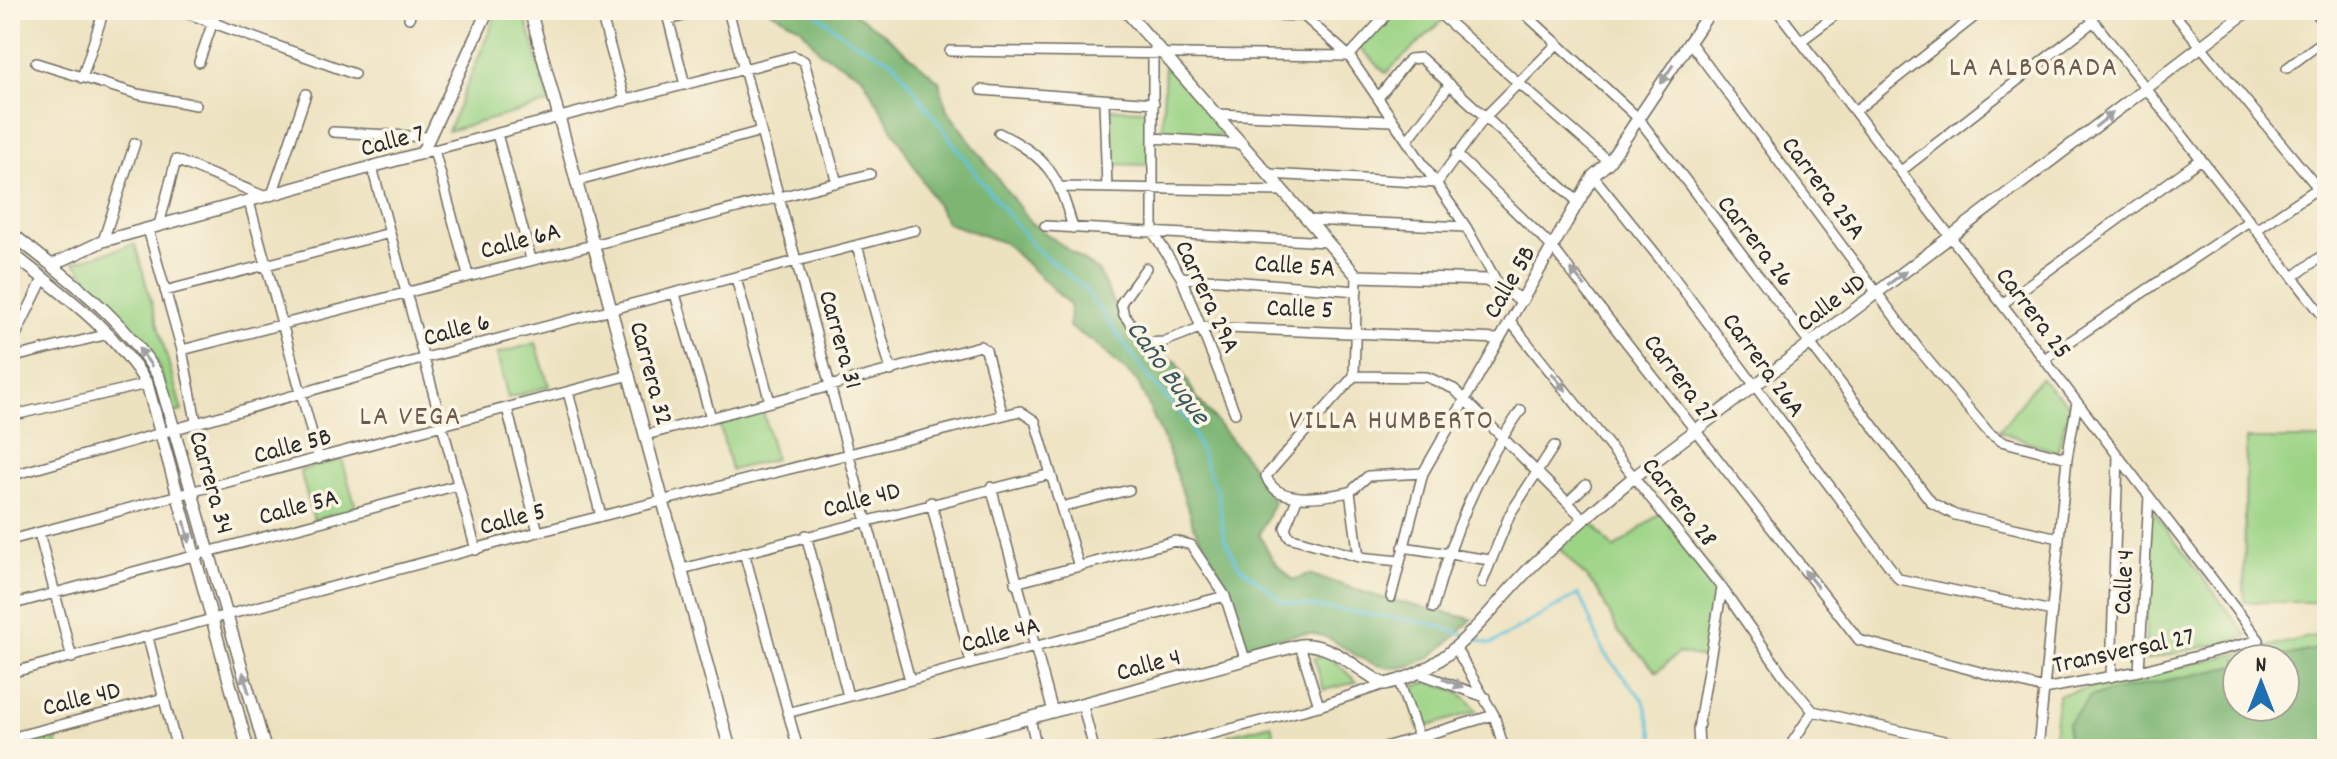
<svg xmlns="http://www.w3.org/2000/svg" width="2337" height="759" font-family="Dekko,sans-serif">
	<rect width="100%" height="100%" fill="#fcf5e5"/>
	<filter id="ink" filterUnits="userSpaceOnUse"><feTurbulence type="fractalNoise" baseFrequency=".0125" numOctaves="2"/><feDisplacementMap in="SourceGraphic" scale="16" xChannelSelector="R" yChannelSelector="G"/><feConvolveMatrix kernelMatrix="1 2 1 2 8 2 1 2 1" color-interpolation-filters="sRGB"/></filter>
	<filter id="wash" filterUnits="userSpaceOnUse"><feTurbulence type="fractalNoise" baseFrequency=".006" numOctaves="4" result="noise"/><feDisplacementMap in="SourceGraphic" scale="32" xChannelSelector="R" yChannelSelector="G"/><feGaussianBlur stdDeviation="1.8" result="paint"/><feColorMatrix in="noise" values="0 0 0 0 0 0 0 0 0 0 0 0 0 0 0 0 0 1.4 0 .05"/><feComposite in="paint" operator="in"/></filter>
	<g filter="url(#wash)">
		<rect width="100%" height="100%" fill="#ede2c0"/>
		<path fill="#9cd486" stroke="#648058" stroke-width="2" fill-rule="evenodd" d="M498,10H523L550,103L448,131Z
			M1387,10H1450L1452,12L1386,73L1359,47Z
			M1165,63L1228,136L1162,132Z
			M1111,109L1149,110L1148,165L1111,164Z
			M135,244L182,411L174,413L157,362L74,262Z
			M536,343L549,386L508,398L497,354Z
			M2040,378L2070,406L2057,452L1999,431Z
			M763,411L775,459L731,470L719,422Z
			M2246,439H2327V602H2244Z
			M342,459L356,508L314,520L300,471Z
			M2150,508L2248,637L2145,660Z
			M1664,510L1721,584L1704,658L1678,653L1657,672L1619,633L1597,589L1555,544L1588,518L1614,549Z
			M2327,633V749H2053L2058,695ZM2237,659H2285V707H2237Z
			M1328,655L1357,682L1324,690L1314,658Z
			M1429,682C1450,688 1465,692 1477,711L1419,729L1406,689Z
			M1271,724L1278,749H1231L1228,735Z
			M54,733L58,749H10V744Z"/>
		<path fill="#7db673" stroke="#54704f" stroke-width="2" d="M769,10H848L881,31L939,81L947,110L1030,222L1099,272L1119,316L1138,343L1177,362L1196,397L1250,463L1274,502L1259,534L1273,560L1293,580L1309,574L1379,597L1472,619C1439,654 1406,686 1357,656C1343,648 1331,636 1314,634C1292,632 1268,642 1247,648L1228,585L1194,527L1167,447L1138,382L1094,342L1069,327L1070,305L1005,243L947,223L862,76L820,52L801,28Z
			M2327,647V749H2067L2068,723L2091,696L2237,666V707H2285V659H2270Z"/>
		<g fill="none" stroke-linecap="round" stroke-linejoin="round">
			<path stroke="#5bc0d9" stroke-width="3" d="M812,10L847,38L894,62L981,181L1035,248L1083,287L1150,379L1189,423L1218,493L1224,538L1238,565L1284,602L1428,623L1465,635
				M1472,638L1491,644L1579,594L1604,653L1644,701L1657,749"/>
		</g>
	</g>
	<g filter="url(#ink)">
		<g fill="none" stroke-linecap="round" stroke-linejoin="round">
			<defs>
				<path id="minor" d="M178,10L354,74
					M600,10L625,101
					M666,10L685,85
					M728,10L910,680
					M1121,10L1305,16
					M1297,10L1349,56L1466,227L1498,284
					M1370,10L1382,21
					M1435,10L1609,162
					M1521,10L1638,118L1932,503L1955,515L2059,538
					M2085,10L2327,321
					M2171,10L2318,188L2256,230
					M2314,10L2327,27
					M409,18L412,10
					M669,20L704,10
					M1689,41L1921,352L1989,433L2001,441L2067,458
					M1801,41L1842,10
					M950,51L1349,56L1391,10
					M1153,52V232L1181,277L1235,413
					M199,62L217,10
					M36,63L137,94L196,105
					M2287,68L2327,38
					M82,78L104,10
					M981,90L1154,103
					M1378,98L1409,59L1421,58L1578,202
					M1104,102L1107,188
					M1855,111L1983,10
					M1216,114L1393,121
					M333,132L427,137
					M999,133C1049,158 1058,175 1073,228
					M497,134L531,259
					M1153,138L1241,144
					M1407,141L1450,84
					M434,150L468,275
					M422,153L794,56L804,61L837,183
					M1456,154L1552,247L1859,640L2044,689L2139,671L2259,640L1777,10
					M372,167L476,550
					M1901,171L2094,21
					M1268,174L1437,183L1485,117L1557,44
					M1593,176L1664,264L1899,579L2052,611
					M578,181L761,131
					M1061,187L1283,191
					M272,195L306,94
					M249,202L319,459
					M1308,220L1466,227
					M159,225L176,160L266,197
					M1045,226L1327,242
					M148,229L182,350L196,421
					M103,241L135,143
					M857,245L891,371
					M1146,268L1121,303L1124,315L1146,343L1163,342L1202,327L1500,339
					M1181,277L1357,291
					M2293,277L2327,252
					M736,278L770,402
					M165,291L390,233
					M675,294L711,418
					M2002,304L2201,159
					M1510,321L1722,588L1786,679L1813,711
					M10,347L43,279
					M182,350L870,174
					M10,358L109,334
					M2044,359L2249,221
					M1354,376L1427,377L1454,389L1584,519
					M568,392L601,516
					M507,408L538,532
					M10,416L147,384
					M646,435L980,346L986,350L1002,413
					M10,476L425,358L915,230
					M991,487L1053,712
					M1350,492C1327,496 1276,507 1266,476L1354,376L1357,276
					M1350,492L1368,476L1423,473
					M1350,492L1359,557
					M1297,499L1285,528L1289,537L1359,557L1399,561
					M931,502L971,663
					M1568,502L1586,485
					M1061,507L1129,490
					M39,533L72,658
					M806,535L848,696
					M10,540L630,375
					M1403,547L1490,560
					M744,552L798,749
					M682,569L1051,474
					M1015,583L1175,541L1191,545L1225,596L1245,659
					M1482,583L1510,514L1554,446
					M1391,597L1423,473L1522,300
					M10,605L458,485
					M1433,608C1452,536 1477,471 1521,410
					M148,638L177,749
					M1300,645L1319,706
					M1456,649L1494,715L1504,749
					M2139,671L2149,496
					M10,673L538,532L1020,411L1035,421L1079,567
					M1421,674L1485,697
					M2111,677L2118,456
					M1399,681L1419,738
					M1082,703L1094,749
					M1813,711L1979,749
					M787,713L1225,596
					M1030,718L1037,749
					M977,732L981,749
					M10,738L164,698
					M1154,749L1319,706L1385,684
					M1378,749L1494,715
					M1717,749L1699,746L1698,729L1722,588
					M1788,749L1813,711
					M2038,749L2067,458L2077,402"/>
				<path id="tertiary" d="M530,10L730,749
					M1125,10L1357,276L1486,280L1522,300L1593,176L1609,162L1711,10
					M10,232C65,277 122,315 159,377L265,749
					M10,252C60,292 113,328 147,384L248,749
					M52,265L103,241L422,153L488,10
					M914,749L1300,645C1333,642 1357,671 1385,684C1453,670 1485,613 1531,567C1564,535 1599,506 1634,477L2249,10"/>
			</defs>
			<use href="#minor" stroke="#6f6b5f" stroke-width="12"/>
			<use href="#tertiary" stroke="#6f6b5f" stroke-width="14"/>
			<use href="#minor" stroke="#fff" stroke-width="9"/>
			<use href="#tertiary" stroke="#fff" stroke-width="11"/>
		</g>
		<defs><path id="oneway-solid" d="M-6-.8H1V-3.2L6.5 0L1 3.2V.8H-6Z" transform="scale(2)"/></defs>
		<g fill="#a0a0a0">
			<use href="#oneway-solid" transform="translate(1667 74) rotate(123)"/>
			<use href="#oneway-solid" transform="translate(2104 120) rotate(-38)"/>
			<use href="#oneway-solid" transform="translate(1578 278) rotate(-129)"/>
			<use href="#oneway-solid" transform="translate(1897 278) rotate(-36)"/>
			<use href="#oneway-solid" transform="translate(145 357) rotate(-126)"/>
			<use href="#oneway-solid" transform="translate(1559 382) rotate(51)"/>
			<use href="#oneway-solid" transform="translate(187 532) rotate(77)"/>
			<use href="#oneway-solid" transform="translate(1811 579) rotate(-128)"/>
			<use href="#oneway-solid" transform="translate(246 683) rotate(-106)"/>
			<use href="#oneway-solid" transform="translate(1453 683) rotate(22)"/>
		</g>
	</g>
	<g text-anchor="middle" stroke-width="7" stroke-linejoin="round" paint-order="stroke">
		<g font-size="26" fill="#2b2b2b" stroke="#fcf5e5">
			<text transform="translate(392 139) rotate(-15)" y="9">Calle 7</text>
			<text transform="translate(1825 187) rotate(53)" y="9">Carrera 25A</text>
			<text transform="translate(520 239) rotate(-15)" y="9">Calle 6A</text>
			<text transform="translate(1757 240) rotate(52)" y="9">Carrera 26</text>
			<text transform="translate(1295 264) rotate(4)" y="9">Calle 5A</text>
			<text transform="translate(1508 281) rotate(-60)" y="9">Calle 5B</text>
			<text transform="translate(1209 296) rotate(65)" y="9">Carrera 29A</text>
			<text transform="translate(1830 301) rotate(-37)" y="9">Calle 4D</text>
			<text transform="translate(1300 307) rotate(2)" y="9">Calle 5</text>
			<text transform="translate(2035 312) rotate(53)" y="9">Carrera 25</text>
			<text transform="translate(456 328) rotate(-15)" y="9">Calle 6</text>
			<text transform="translate(842 339) rotate(74)" y="9">Carrera 31</text>
			<text transform="translate(1765 364) rotate(54)" y="9">Carrera 26A</text>
			<text transform="translate(653 373) rotate(75)" y="9">Carrera 32</text>
			<text transform="translate(1682 378) rotate(53)" y="9">Carrera 27</text>
			<text transform="translate(292 444) rotate(-15)" y="9">Calle 5B</text>
			<text transform="translate(213 482) rotate(74)" y="9">Carrera 34</text>
			<text transform="translate(861 498) rotate(-15)" y="9">Calle 4D</text>
			<text transform="translate(1681 501) rotate(52)" y="9">Carrera 28</text>
			<text transform="translate(298 505) rotate(-15)" y="9">Calle 5A</text>
			<text transform="translate(512 517) rotate(-15)" y="9">Calle 5</text>
			<text transform="translate(2122 582) rotate(-87)" y="9">Calle 4</text>
			<text transform="translate(1000 633) rotate(-15)" y="9">Calle 4A</text>
			<text transform="translate(2123 649) rotate(-12)" y="9">Transversal 27</text>
			<text transform="translate(1148 663) rotate(-15)" y="9">Calle 4</text>
			<text transform="translate(81 697) rotate(-14)" y="9">Calle 4D</text>
		</g>
		<g font-size="28" letter-spacing="2" fill="#6c5b4c" stroke="#fcf5e5">
			<text x="2034" y="75">LA ALBORADA</text>
			<text x="411" y="424">LA VEGA</text>
			<text x="1392" y="428">VILLA HUMBERTO</text>
		</g>
		<g font-size="28" font-style="italic" fill="#39585f" stroke="#fcf5e5">
			<text transform="translate(1170 371) rotate(54)" y="10">Caño Buque</text>
		</g>
	</g>
	<rect width="2337" height="759" fill="none" stroke="#fcf5e5" stroke-width="40"/>
	<g transform="translate(2261 683)"><circle r="38" fill="#fcf5e5" stroke="#a8a49b" stroke-width="2"/>
	<path d="M0-6L14 30L0 20L-14 30Z" fill="#1f6fb2"/>
	<text y="-12" font-size="22" font-weight="bold" text-anchor="middle" fill="#2b2b2b">N</text>
	</g>
</svg>
